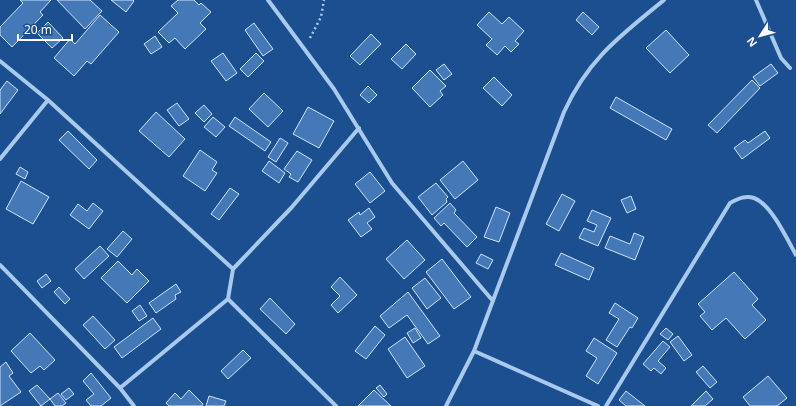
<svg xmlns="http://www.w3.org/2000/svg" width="796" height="406" font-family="'Noto Sans',sans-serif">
	<rect width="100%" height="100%" fill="#1b4f8f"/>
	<path fill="#4478b7" stroke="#cfe3fa" d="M20,0H51L40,12L43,15L12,47L0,35V27L23,3Z
		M57,0H90L102,11L85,29Z
		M111,0H133L134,1L126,12Z
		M178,0H194L199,5L201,3L211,12L200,23L206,29L185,49L175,38L169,43L158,32L178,13L171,6Z
		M489,12L502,24L509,17L524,31L515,41L519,44L511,52L505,46L497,55L486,45L492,39L477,25Z
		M583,12L599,27L592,35L576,20Z
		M100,15L119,32L91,64L87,61L74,76L54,58L70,39L75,44Z
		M48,22L63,38L52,48L37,33Z
		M254,23L273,49L263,56L245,30Z
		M666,30L689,55L670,73L646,48Z
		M371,34L381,44L360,65L350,56Z
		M155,36L162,47L151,54L144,44Z
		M406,44L416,54L402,69L391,59Z
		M223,53L237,73L226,81L211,61Z
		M256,53L264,61L248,77L240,69Z
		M444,64L452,74L444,80L436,70Z
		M771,64L778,73L760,86L753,77Z
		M430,70L446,86L440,91L443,95L430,107L412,88Z
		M494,77L512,95L502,106L483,88Z
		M752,80L760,88L717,133L708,125Z
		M7,81L18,90L0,114V90Z
		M368,86L377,95L369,103L360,95Z
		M264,93L283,111L268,127L249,109Z
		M616,97L672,129L666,140L610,108Z
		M177,103L189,119L179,126L167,110Z
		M204,105L212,114L204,122L195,113Z
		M308,107L334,121L319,148L293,134Z
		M156,112L185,139L169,157L139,131Z
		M213,117L225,127L216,137L204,127Z
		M235,117L271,142L265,151L229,126Z
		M68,131L97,160L89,169L59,140Z
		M765,131L770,138L742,159L734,148L745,140L748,143Z
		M280,138L288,143L276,162L268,157Z
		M200,150L217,162L212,170L217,173L205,191L183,176Z
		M297,151L312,160L298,182L289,177L291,174L284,169Z
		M269,161L285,173L279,183L262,171Z
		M463,161L478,180L455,199L440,180Z
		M20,167L28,172L25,179L16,174Z
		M370,172L385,191L370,203L355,184Z
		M21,181L49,197L33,224L6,209Z
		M436,183L448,197L446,199L447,202L432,215L418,197Z
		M230,188L239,194L219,220L211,214Z
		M562,194L575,201L559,231L546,224Z
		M631,196L636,209L627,213L621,200Z
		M93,203L103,211L89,229L70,215L78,204L87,211Z
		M450,203L456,210L454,213L477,237L467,247L444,223L441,226L434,218Z
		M496,207L510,213L499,242L484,237Z
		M369,208L375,217L367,223L372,229L361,237L348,220L359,212L360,215Z
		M592,210L611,218L598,246L579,238L584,228L594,232L597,225L587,221Z
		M123,231L132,239L117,257L107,249Z
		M634,233L644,237L635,260L605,248L610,236L630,244Z
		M407,240L425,260L404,279L386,259Z
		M100,246L109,256L84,279L75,269Z
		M561,253L594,268L589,280L555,265Z
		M481,254L493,260L488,269L476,263Z
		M442,259L471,297L454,309L426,272Z
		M118,261L132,275L137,269L149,281L127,303L101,278Z
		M734,272L758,299L752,305L766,320L745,339L726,318L712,330L700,316L705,312L698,304Z
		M46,274L51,281L42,288L37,281Z
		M340,277L357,295L338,313L331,305L340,296L331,287Z
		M425,278L441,298L427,309L412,288Z
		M176,284L181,292L175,295L176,299L156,313L149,303Z
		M59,287L70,299L65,304L54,292Z
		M408,292L440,336L428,344L407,315L389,328L380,316Z
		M270,298L295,324L286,334L260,309Z
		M615,303L638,318L632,328L630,327L617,347L606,340L619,319L609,313Z
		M140,305L147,316L139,321L132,311Z
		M93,316L115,340L105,349L83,325Z
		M153,318L161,329L122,358L114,347Z
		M375,326L385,335L366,359L355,351Z
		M415,328L421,338L413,343L407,333Z
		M666,328L673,334L668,340L660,334Z
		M30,333L55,360L44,370L40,366L31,373L11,351Z
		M678,336L692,355L684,361L670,342Z
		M405,337L425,366L407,378L388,349Z
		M594,338L617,353L598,384L586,376L597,358L586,351Z
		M663,341L670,347L658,361L666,368L661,374L654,368L651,371L643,364Z
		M243,350L251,358L228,379L221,371Z
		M6,362L13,373L9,376L21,392L0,406V367Z
		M703,366L717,382L710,388L696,372Z
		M91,373L111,398L101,406H91L86,400L94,394L83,381Z
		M768,376L787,398L777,406H750L743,397Z
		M37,385L50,399L41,406L29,391Z
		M380,385L387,394L384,397L376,388Z
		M69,388L74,394L66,400L61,394Z
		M189,390L203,404L202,406H169L166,403L175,393L181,399Z
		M374,390L391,406H358Z
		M626,391L645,406H626L619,400Z
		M706,391L713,399L705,406H691Z
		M58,393L66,403L62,406H55L50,399Z
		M209,396L226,401L224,406H206Z"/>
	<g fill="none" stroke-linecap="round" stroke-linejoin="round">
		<path stroke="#a9c9ee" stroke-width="2.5" stroke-dasharray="2 3" stroke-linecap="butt" d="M310,38L321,17L324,0"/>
		<path stroke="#a9c9ee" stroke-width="4" d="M268,0L334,89L392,183L493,301
			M756,0L781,58L790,68
			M0,61L48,100L233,269L292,207L359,128
			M0,159L48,100
			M0,265L120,388L134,406
			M233,269L228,299L336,406
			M474,351L598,406
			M120,388L228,299
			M446,406L474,351L564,112C588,59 620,36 664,0
			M606,406L730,203C738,199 745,195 754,198C771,204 787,239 796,255"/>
	</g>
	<g transform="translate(760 36) rotate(234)" stroke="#1b4f8f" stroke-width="3" paint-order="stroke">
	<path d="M0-3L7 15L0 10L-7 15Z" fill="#ffffff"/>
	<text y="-6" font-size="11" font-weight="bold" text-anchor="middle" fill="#ffffff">N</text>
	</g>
	<path d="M18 34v6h54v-6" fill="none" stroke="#ffffff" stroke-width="2"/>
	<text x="24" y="34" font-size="12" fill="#ffffff" stroke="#1b4f8f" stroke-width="3" paint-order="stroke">20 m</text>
</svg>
